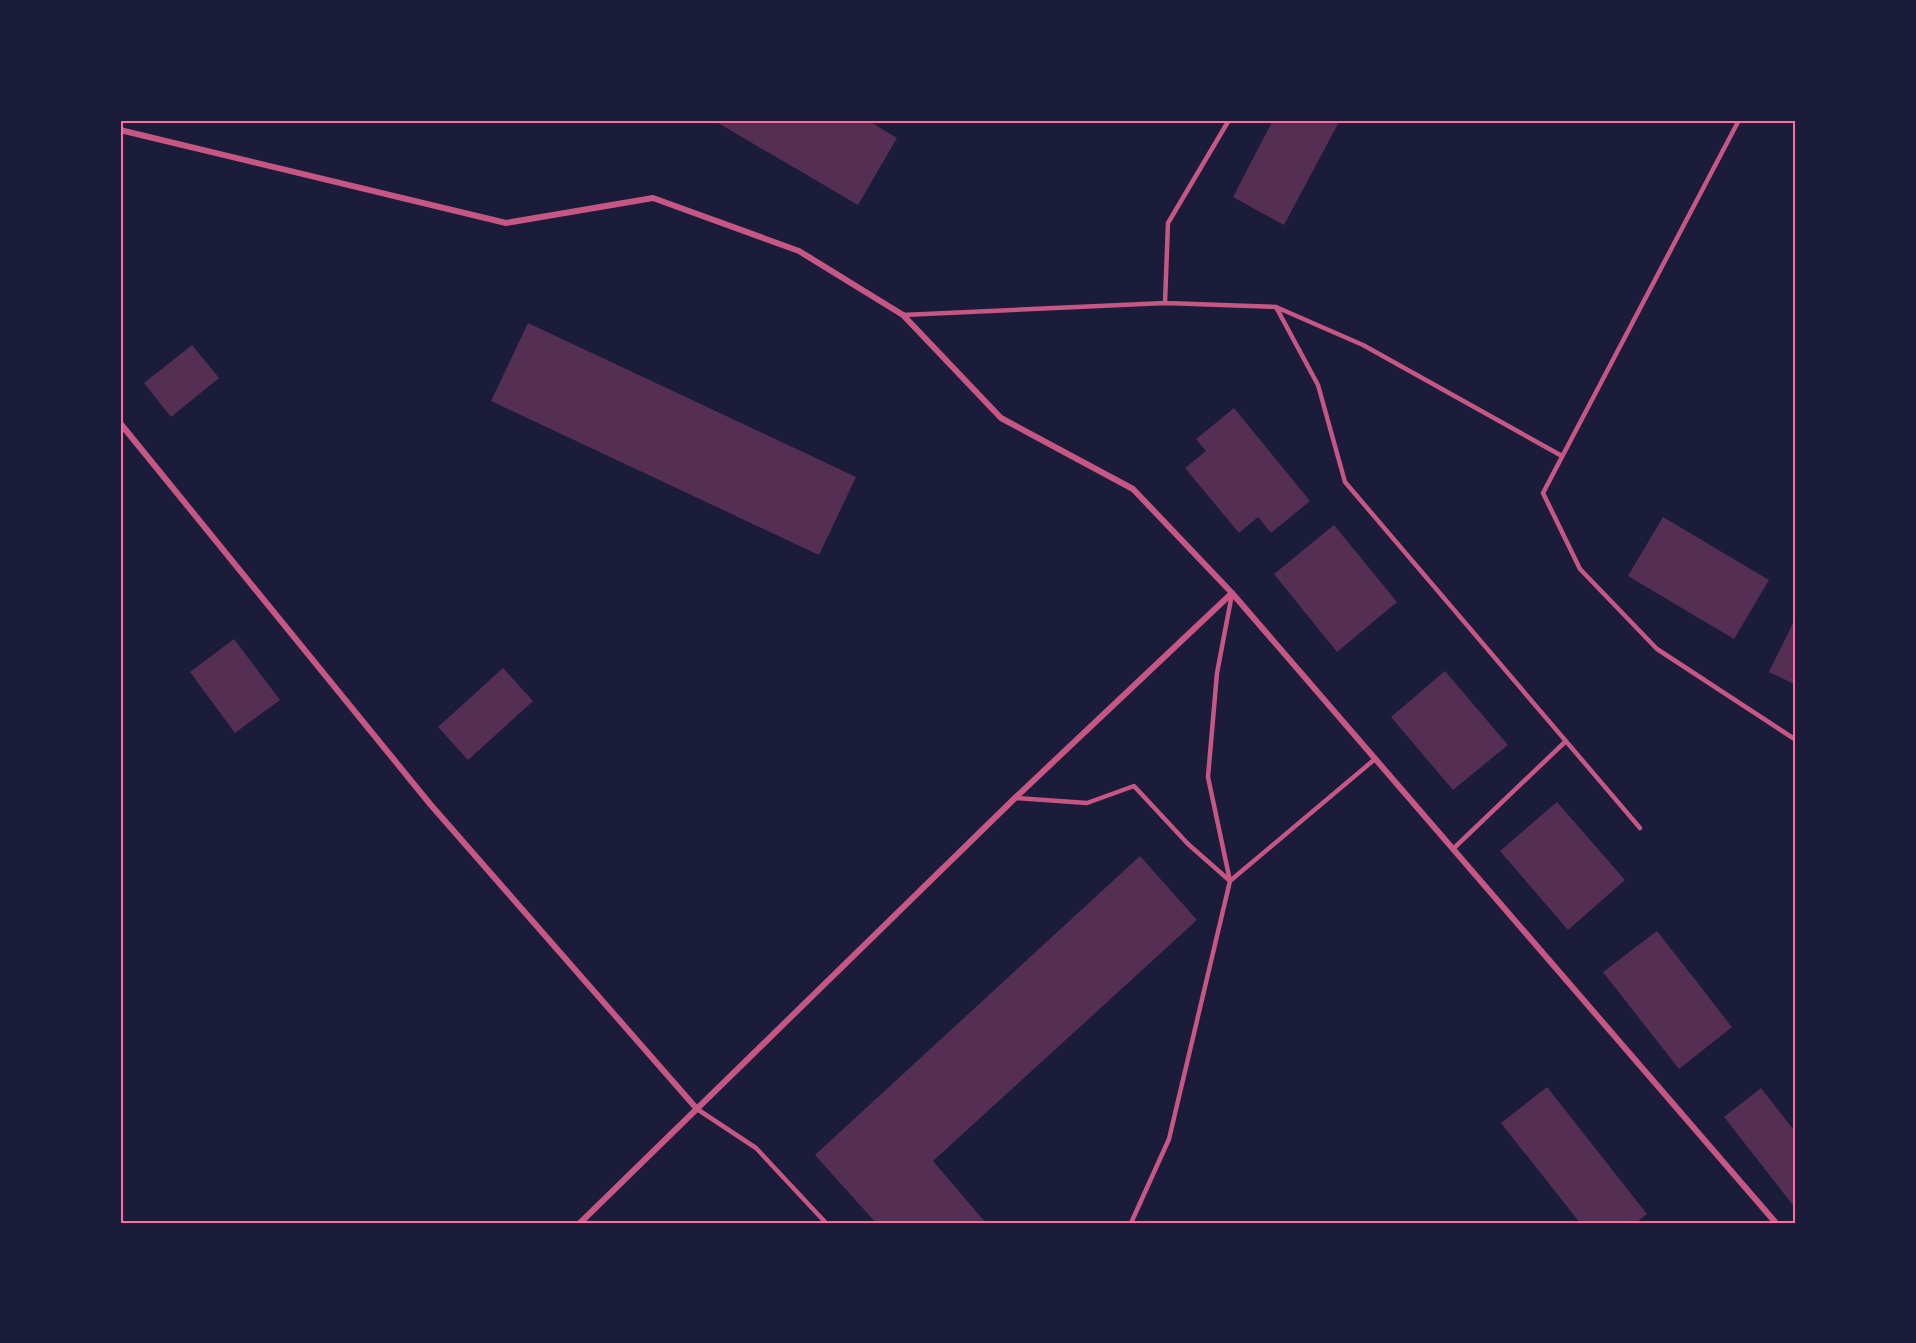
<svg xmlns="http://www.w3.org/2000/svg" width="1916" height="1343" font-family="'Work Sans',sans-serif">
	<rect width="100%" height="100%" fill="#1b1b3a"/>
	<path fill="#542f53" d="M713,120H867L897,138L858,205Z
		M1273,120H1340L1284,225L1233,197Z
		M528,323L856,477L819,555L491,401Z
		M192,345L219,378L171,417L144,383Z
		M1234,408L1310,501L1271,533L1258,517L1239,533L1185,468L1206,451L1196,439Z
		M1663,517L1769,580L1734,639L1628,576Z
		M1334,525L1397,602L1337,652L1274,574Z
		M1796,617V685L1769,672Z
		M234,639L280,700L235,733L190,672Z
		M503,668L533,701L468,760L438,727Z
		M1445,671L1508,745L1453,790L1391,717Z
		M1557,802L1625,880L1568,930L1500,851Z
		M1140,856L1197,920L933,1161L986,1223H876L815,1155Z
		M1657,931L1732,1027L1679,1069L1603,972Z
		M1547,1087L1647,1214L1636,1223H1580L1501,1123Z
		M1761,1088L1796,1133V1209L1724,1117Z"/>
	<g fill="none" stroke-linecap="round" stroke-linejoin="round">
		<path stroke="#c65784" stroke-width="4.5" d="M1739,120L1543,493L1580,569L1657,649L1796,740
			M1165,303L1168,223L1229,120
			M1276,307L1318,385L1345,482L1640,828
			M903,315L1165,303L1276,307L1363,345L1562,456
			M1015,798L1087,803L1134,786L1188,844L1230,881L1375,759
			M1453,849L1566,741
			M697,1109L756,1148L826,1223
			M1131,1223L1169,1139L1230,881L1208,777L1217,673L1232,594"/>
		<path stroke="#c65784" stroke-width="6" d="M120,130L506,223L653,198L799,251L903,315L1001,418L1133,489L1232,593L1776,1223
			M120,423L430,804L697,1109
			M580,1223L1015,798L1232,593"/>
	</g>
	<rect width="1916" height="1343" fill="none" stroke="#1b1b3a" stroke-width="243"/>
	<rect x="122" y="122" width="1672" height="1100" fill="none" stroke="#ff6b9d" stroke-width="2"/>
</svg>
